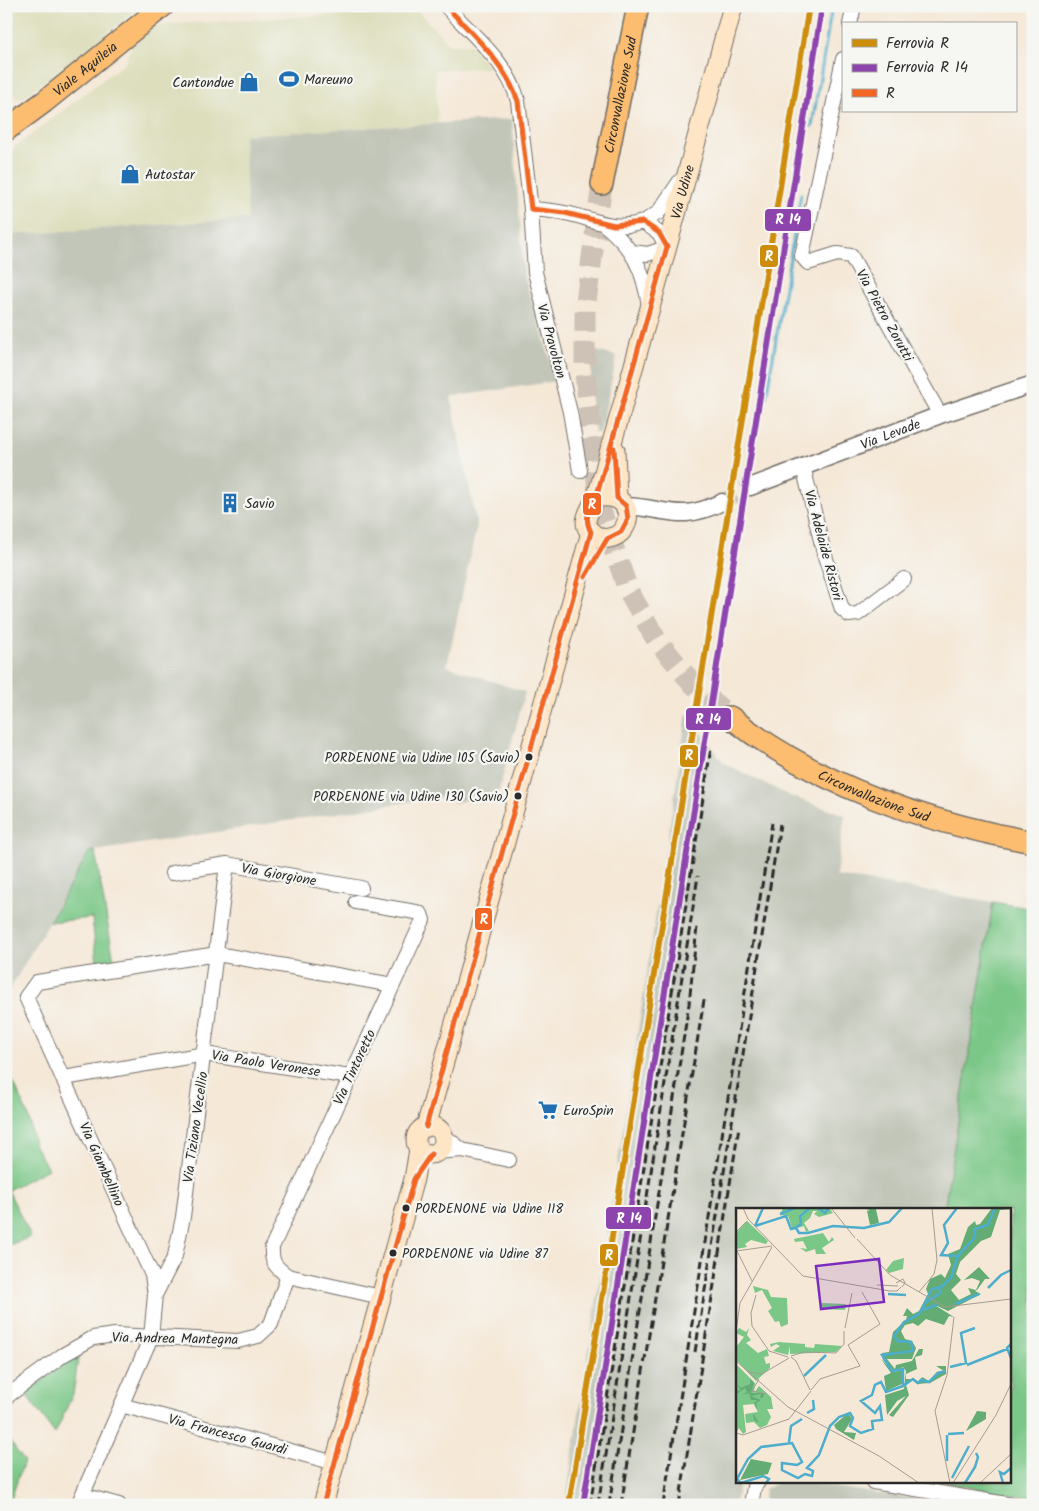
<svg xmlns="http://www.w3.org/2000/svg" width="1039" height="1511" font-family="Kalam,sans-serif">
	<rect width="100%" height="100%" fill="#f6f6f2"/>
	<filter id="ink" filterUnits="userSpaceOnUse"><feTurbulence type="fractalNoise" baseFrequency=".02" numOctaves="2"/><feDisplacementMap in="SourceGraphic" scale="10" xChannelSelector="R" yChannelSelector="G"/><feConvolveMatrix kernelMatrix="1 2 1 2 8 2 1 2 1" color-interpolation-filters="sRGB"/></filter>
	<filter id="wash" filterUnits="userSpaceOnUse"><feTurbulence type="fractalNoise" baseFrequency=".0096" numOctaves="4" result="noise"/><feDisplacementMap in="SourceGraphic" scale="20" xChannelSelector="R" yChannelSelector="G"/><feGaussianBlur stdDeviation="1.12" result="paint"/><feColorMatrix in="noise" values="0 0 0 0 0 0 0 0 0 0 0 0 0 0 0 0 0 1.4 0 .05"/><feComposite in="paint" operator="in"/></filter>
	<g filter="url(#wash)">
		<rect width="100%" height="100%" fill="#f5e8d7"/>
		<path fill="#dddebc" d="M6,6H142L24,97L6,98Z
			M417,10L450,45L470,44L489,68L435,70L438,123L244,135L249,219L6,235V154L125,63L131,47L155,25Z"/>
		<path fill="#c2c6b9" d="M512,119L524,276L557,381L451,397L477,525L447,666L525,692L499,791L454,803L453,795L89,852L6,996V235L248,219L244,135Z
			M591,350L617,356L600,433H595L591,403Z
			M687,713L724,763L790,796L845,815L836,876L993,902L944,1210H738L739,1482L735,1505H565Z
			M779,1482H802L954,1505H763L765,1489Z"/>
		<path fill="#7ac787" stroke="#527959" d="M95,851L114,960L97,963L92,918L49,922L89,852Z
			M993,902L1033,909V1498L939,1482H1010V1210H944Z
			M6,1065L28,1115L34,1144L48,1169L8,1190L31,1237L6,1246Z
			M79,1353L73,1394L55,1434L25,1393Z
			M6,1436L24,1461L9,1505H6Z"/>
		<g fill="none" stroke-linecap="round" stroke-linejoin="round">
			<path stroke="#4dadcc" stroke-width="3" d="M812,126L832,6
				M766,398L801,194"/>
		</g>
	</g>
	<g filter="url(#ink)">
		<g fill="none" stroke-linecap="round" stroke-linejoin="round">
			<path stroke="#cdc2b5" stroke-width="16" stroke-dasharray="16 8" stroke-linecap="butt" d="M722,502L750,487"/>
			<path stroke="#cdc2b5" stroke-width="21" stroke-dasharray="21 11" stroke-linecap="butt" d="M602,184L585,309V373L600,508L628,590L656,639L692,683L730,717"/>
			<defs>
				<path id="minor" d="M446,6C472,35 508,62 518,101L531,209C544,210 557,211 570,214C599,221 613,231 643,222L659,233L667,247L648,254L632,252
					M850,24L854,6
					M843,59L802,256L808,263L837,254L851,256L940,415
					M531,209L535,272L570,412L580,471
					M643,222L658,213L680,181
					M605,225C634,249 643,269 649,305
					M803,466L824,553L842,609L849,615L858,614L904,579
					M172,873L227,864
					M64,1078L205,1054L350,1077
					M443,1135L462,1150
					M437,1152L462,1150L509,1160
					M288,1276C275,1267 271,1262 272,1247L423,920L421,914L416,912L356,902
					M155,1295L175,1256L183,1217L227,864L361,888
					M6,1397L63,1355L93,1338L115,1335L238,1341L258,1336L271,1324L288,1276L381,1297
					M121,1405L335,1463
					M873,1482L1013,1505
					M82,1495L119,1505
					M78,1505L151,1337L155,1295L152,1275L26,997L37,982L217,954L393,985
					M751,1505L754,1487L758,1482"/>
				<g id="tertiary">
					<path id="s1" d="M750,487L940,415L1033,384"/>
					<path d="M626,506C667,508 680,523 722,502"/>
				</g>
				<g id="secondary">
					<path d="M615,450L617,498"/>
					<path id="s2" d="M596,498C636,489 635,534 609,538C605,539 599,538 595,535C577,525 591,510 596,497C603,481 606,463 611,446C653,300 693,153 733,6"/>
					<circle cx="430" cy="1140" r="14"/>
					<path d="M426,1127L591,532"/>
					<path d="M323,1505L414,1179L419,1149"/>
				</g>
				<g id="primary">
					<path id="s3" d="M6,130L44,102L163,6"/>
					<path id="s4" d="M602,184L638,6"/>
					<path id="s5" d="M730,717C818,786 924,822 1033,842"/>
				</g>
			</defs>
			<use href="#minor" stroke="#726d67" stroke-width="16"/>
			<use href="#tertiary" stroke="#726d67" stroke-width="19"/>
			<use href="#secondary" stroke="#726d67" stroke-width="21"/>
			<use href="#primary" stroke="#726d67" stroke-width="24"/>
			<use href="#minor" stroke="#fff" stroke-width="14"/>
			<use href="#tertiary" stroke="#fff" stroke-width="16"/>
			<use href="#secondary" stroke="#fee5c5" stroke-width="19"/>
			<use href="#primary" stroke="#fcbd6f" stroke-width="21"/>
			<path stroke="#2b2b2b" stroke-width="3" stroke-dasharray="8 4" stroke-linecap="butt" d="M695,1352L780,824
				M590,1505L711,748
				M598,1505L698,876
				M609,1505L689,1004L697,927
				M621,1505L704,1000
				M663,1505L772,823
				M679,1505L739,1127"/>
			<defs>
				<path id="bus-1" d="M585,577L607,539L621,532L628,519L626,506L617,498L614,448
					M426,1127L591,532C584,519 588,509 596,498L667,247L659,233L643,222L614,225L565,213L531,209L518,101C504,62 474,36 446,6
					M323,1505L414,1179L431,1154"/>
			</defs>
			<use href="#bus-1" stroke="#f6f6f2" stroke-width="9"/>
			<use href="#bus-1" stroke="#f26522" stroke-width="5"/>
			<defs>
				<path id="rail-1" d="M569,1505L809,6"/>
				<path id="rail-2" d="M583,1505L822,7"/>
			</defs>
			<use href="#rail-1" stroke="#f6f6f2" stroke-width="10"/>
			<use href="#rail-2" stroke="#f6f6f2" stroke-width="10"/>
			<use href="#rail-1" stroke="#ce8d09" stroke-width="6"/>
			<use href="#rail-2" stroke="#8e44ad" stroke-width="6"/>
		</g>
	</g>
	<defs>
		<symbol id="stadium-bare" viewBox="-9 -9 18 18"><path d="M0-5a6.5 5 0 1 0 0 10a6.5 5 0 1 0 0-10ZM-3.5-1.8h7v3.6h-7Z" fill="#1f6fb2" stroke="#f6f6f2" stroke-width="2.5" paint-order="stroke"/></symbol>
		<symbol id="shop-bare" viewBox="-9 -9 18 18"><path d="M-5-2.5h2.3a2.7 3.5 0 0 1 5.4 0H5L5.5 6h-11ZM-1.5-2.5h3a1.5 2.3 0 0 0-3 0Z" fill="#1f6fb2" stroke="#f6f6f2" stroke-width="2.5" paint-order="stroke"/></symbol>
		<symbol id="building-bare" viewBox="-9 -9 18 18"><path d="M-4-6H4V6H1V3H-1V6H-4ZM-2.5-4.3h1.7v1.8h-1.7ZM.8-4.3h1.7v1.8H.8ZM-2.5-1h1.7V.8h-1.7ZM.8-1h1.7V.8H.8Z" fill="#1f6fb2" stroke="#f6f6f2" stroke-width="2.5" paint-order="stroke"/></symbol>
		<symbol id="supermarket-bare" viewBox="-9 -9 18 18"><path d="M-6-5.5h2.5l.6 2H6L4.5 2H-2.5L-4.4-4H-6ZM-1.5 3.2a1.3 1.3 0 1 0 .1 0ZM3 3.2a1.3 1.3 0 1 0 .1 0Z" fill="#1f6fb2" stroke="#f6f6f2" stroke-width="2.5" paint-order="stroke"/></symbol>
	</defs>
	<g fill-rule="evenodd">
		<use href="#stadium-bare" x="275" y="65" width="28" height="28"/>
		<use href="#shop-bare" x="235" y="68" width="28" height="28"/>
		<use href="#shop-bare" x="116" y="160" width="28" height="28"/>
		<use href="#building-bare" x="216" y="489" width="28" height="28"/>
		<use href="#supermarket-bare" x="534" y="1096" width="28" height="28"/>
	</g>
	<g fill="#2b2b2b" stroke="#f6f6f2" stroke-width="2">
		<circle cx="529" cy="757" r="4.5"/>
		<circle cx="518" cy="796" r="4.5"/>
		<circle cx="406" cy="1208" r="4.5"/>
		<circle cx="393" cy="1253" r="4.5"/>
	</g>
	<g text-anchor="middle" stroke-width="4.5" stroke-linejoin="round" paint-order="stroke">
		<g font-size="13" fill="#2b2b2b" stroke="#f6f6f2" text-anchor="end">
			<text x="520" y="762">PORDENONE via Udine 105 (Savio)</text>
			<text x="509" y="801">PORDENONE via Udine 130 (Savio)</text>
			<text x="415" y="1213" text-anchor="start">PORDENONE via Udine 118</text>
			<text x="402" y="1258" text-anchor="start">PORDENONE via Udine 87</text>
		</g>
		<g font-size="14" fill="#2b2b2b" stroke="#f6f6f2">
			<text dy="5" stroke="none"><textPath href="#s3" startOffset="100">Viale Aquileia</textPath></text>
			<text dy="5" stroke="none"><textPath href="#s4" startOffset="91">Circonvallazione Sud</textPath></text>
			<text dy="5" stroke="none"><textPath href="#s2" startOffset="449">Via Udine</textPath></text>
			<text transform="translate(885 315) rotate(61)" y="5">Via Pietro Zorutti</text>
			<text transform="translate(552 341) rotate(75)" y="5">Via Pravolton</text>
			<text dy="5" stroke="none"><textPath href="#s1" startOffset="150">Via Levade</textPath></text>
			<text transform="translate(824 545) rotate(75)" y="5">Via Adelaide Ristori</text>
			<text dy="5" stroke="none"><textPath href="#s5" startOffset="165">Circonvallazione Sud</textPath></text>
			<text transform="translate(279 874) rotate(10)" y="5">Via Giorgione</text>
			<text transform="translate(266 1063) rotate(9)" y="5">Via Paolo Veronese</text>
			<text transform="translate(354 1067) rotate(-65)" y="5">Via Tintoretto</text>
			<text transform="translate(195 1127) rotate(-82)" y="5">Via Tiziano Vecellio</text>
			<text transform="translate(102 1164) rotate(66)" y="5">Via Giambellino</text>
			<text transform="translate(175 1338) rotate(1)" y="5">Via Andrea Mantegna</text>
			<text transform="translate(228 1434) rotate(15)" y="5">Via Francesco Guardi</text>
		</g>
		<g font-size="14" fill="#2b2b2b" stroke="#f6f6f2" text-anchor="start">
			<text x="304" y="84">Mareuno</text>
			<text x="234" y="87" text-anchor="end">Cantondue</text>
			<text x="145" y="179">Autostar</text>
			<text x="245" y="508">Savio</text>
			<text x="563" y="1115">EuroSpin</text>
		</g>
	</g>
	<g transform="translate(736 1208)">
		<rect width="275" height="275" fill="#f5e8d7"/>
		<path d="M47,0H73L63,7L65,14V8L75,0H92L90,5L93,0L97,5L83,9L78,6L81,3H77L74,10L68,15L73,23L70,24L68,18L62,20L64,17L56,20L52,8L44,7ZM11,13L32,33L30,36L15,32L9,36L11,39L0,41V25ZM87,25L93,34L96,29L98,32L86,40L90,46H80L79,41L70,44L64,40L71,41L67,33L59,34L58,31ZM168,50L167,61L153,65L150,62L157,53ZM17,78L32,82L35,89L51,90L52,116L45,119L43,113L39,114L32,103L36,100L26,82L19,85ZM86,95L110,96L109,102L85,101ZM13,120L11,127L15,132L10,135L22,145L31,141L33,148L28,149L30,156L34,155V160L20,173L0,152V139L8,129L0,125L3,120L10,124ZM43,134L69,136V139L78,140L79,136L106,138L100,144L54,146V138L52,147L37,143L44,138L40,136L35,139L34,136ZM0,156L19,175L18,185L23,178L35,189L37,201H31L35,209L31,217L24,220L18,214L10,215L9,206L22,204L19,196L7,197L10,224L7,226L3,220L0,225Z" fill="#7ac787"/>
		<path d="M125,0L140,1L143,15L134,17L131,3L134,2ZM256,0L275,2H264L255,29L245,33L224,54L220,66L225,72L215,82L223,92L235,86L232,80L240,82L244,73L236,70L228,72L243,59L254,71H249L241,82L239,83L245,86L212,103L197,96L218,109L213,108L208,117L190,111L182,118L177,115L169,117L165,123L169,131L176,133L180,140L176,151H151L159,161L160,157L176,153L183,141H187L186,147L179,149L181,161L170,166V171H178L183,175L186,169L193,173L201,164L208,163L200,158H210V166L194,175L181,176L176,172L170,177L173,187L163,201L157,209L153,207L170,188L161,193L151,207L149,187L168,181L170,163L167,159L162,162H157L147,152L146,145L153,144L157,124L170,112L171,108H167L171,100L177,106L183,103L192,86L190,81L194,71L205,66L209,70L215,57L212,46L224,41L232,19L239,13L240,17L244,16ZM145,151L158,164L167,162L166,176L150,183L148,168L155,165ZM14,171L18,175L15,185H28L27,190H24L25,186L15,188L25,192L20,195L22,204L18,207L23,215L18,212L17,207L22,204L18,196L21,192H15L13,185L6,187L11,184L9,180L0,187V182L5,183L1,176L5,180L14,176ZM241,203L250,204V211L230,223ZM112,205L116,211L108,224L120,225L118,232L100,221L98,217ZM15,251L36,255L32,266L4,272Z" fill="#63ac74"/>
		<path fill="none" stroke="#4dadcc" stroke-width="2.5" d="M82,0L89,5L93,0M221,0L208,17L212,35L205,47L222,48M44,6L59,0M19,18L27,0M19,18L50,8L55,21L59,20L65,16L64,8L74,0M60,20L63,25H72L97,18L128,20L153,14L166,0M252,80L265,67L275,62M152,86L170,87M189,95L204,85V80L215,70L222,48L239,29V21L252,17L259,0M219,96L243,86M186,102L201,97M275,136L271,140L275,150M231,157L271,141M214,159L230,155L225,125L239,120M68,168L90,147M167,178L177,171L182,175L185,172L193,174L202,165L210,163M71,205L78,201L77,192M212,226L228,225M211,227V253M53,234L55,218L66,211M216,270L233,238M30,275L33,271L27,268L5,275L1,271L12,251L25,239L56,235L66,254L61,257L46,255V262L62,270L69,266L76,268L77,263L71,260L83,247L94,218L103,209L114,205L117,210L114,218L125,225L137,221L136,213L146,212L144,198L139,205L125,193L136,187L139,177L145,174L150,184L167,178V161L156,163L146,147L177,143L175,134L161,133L158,128L168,114L183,106L196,81L205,79M229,275L239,259L242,249L240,245M267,275L264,264L268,266L275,260"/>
		<path fill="none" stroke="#a49c92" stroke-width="1" d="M7,0L12,11L67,68L154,83H161L165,79M95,0L119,30M0,24L11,13M121,31L154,67L209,99L275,91M0,43L36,38M1,43L16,73M160,75L167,71L169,75L166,79M141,77L162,78M183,84L198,66L201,52L196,0M16,118L33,143L52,149M16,118L15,105L20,87M109,120L116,85M0,123L4,95L36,39M55,148L68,144L100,145L108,136V123M55,149L60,153L74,182M0,153L52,199L143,248L183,275M12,164L26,166L53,150M23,171L16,183L31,186M75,182L84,171L124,158L112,137L144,116L126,84M0,225L7,227L53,211L75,183M214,275L199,203L211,167L218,109M217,275L260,207L275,176M244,275L275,246"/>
		<path fill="#7b2cbf" fill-opacity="0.15" stroke="#7b2cbf" stroke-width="2.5" d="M143,51L148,94L85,101L80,58Z"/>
		<rect width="275" height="275" fill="none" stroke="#2b2b2b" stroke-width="2.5"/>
	</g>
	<g stroke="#f6f6f2" stroke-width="2">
		<rect x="764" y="208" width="48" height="24" rx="5" fill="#8e44ad"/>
		<rect x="759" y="244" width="20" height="24" rx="5" fill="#ce8d09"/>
		<rect x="582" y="492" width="20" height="24" rx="5" fill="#f26522"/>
		<rect x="685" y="707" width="47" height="24" rx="5" fill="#8e44ad"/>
		<rect x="679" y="744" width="20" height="24" rx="5" fill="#ce8d09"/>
		<rect x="474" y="907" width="19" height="24" rx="5" fill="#f26522"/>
		<rect x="605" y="1206" width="47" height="24" rx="5" fill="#8e44ad"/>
		<rect x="599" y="1243" width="20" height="24" rx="5" fill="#ce8d09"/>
	</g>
	<g font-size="14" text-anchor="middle" font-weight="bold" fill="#fff">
		<text x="788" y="224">R 14</text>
		<text x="769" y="261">R</text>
		<text x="592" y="509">R</text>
		<text x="708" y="724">R 14</text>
		<text x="689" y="760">R</text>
		<text x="484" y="924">R</text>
		<text x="629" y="1223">R 14</text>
		<text x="609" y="1260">R</text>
	</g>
	<rect width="1039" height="1511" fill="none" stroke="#f6f6f2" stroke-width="25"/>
	<rect x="842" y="22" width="175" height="90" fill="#f6f6f2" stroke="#a5a5a2"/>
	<rect x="852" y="39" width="25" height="8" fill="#ce8d09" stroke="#a5a5a2"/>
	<text x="886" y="48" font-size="15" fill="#2b2b2b">Ferrovia R</text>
	<rect x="852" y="64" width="25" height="8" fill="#8e44ad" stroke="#a5a5a2"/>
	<text x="886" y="72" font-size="15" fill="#2b2b2b">Ferrovia R 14</text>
	<rect x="852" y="89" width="25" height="8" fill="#f26522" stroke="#a5a5a2"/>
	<text x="886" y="98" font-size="15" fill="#2b2b2b">R</text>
</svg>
